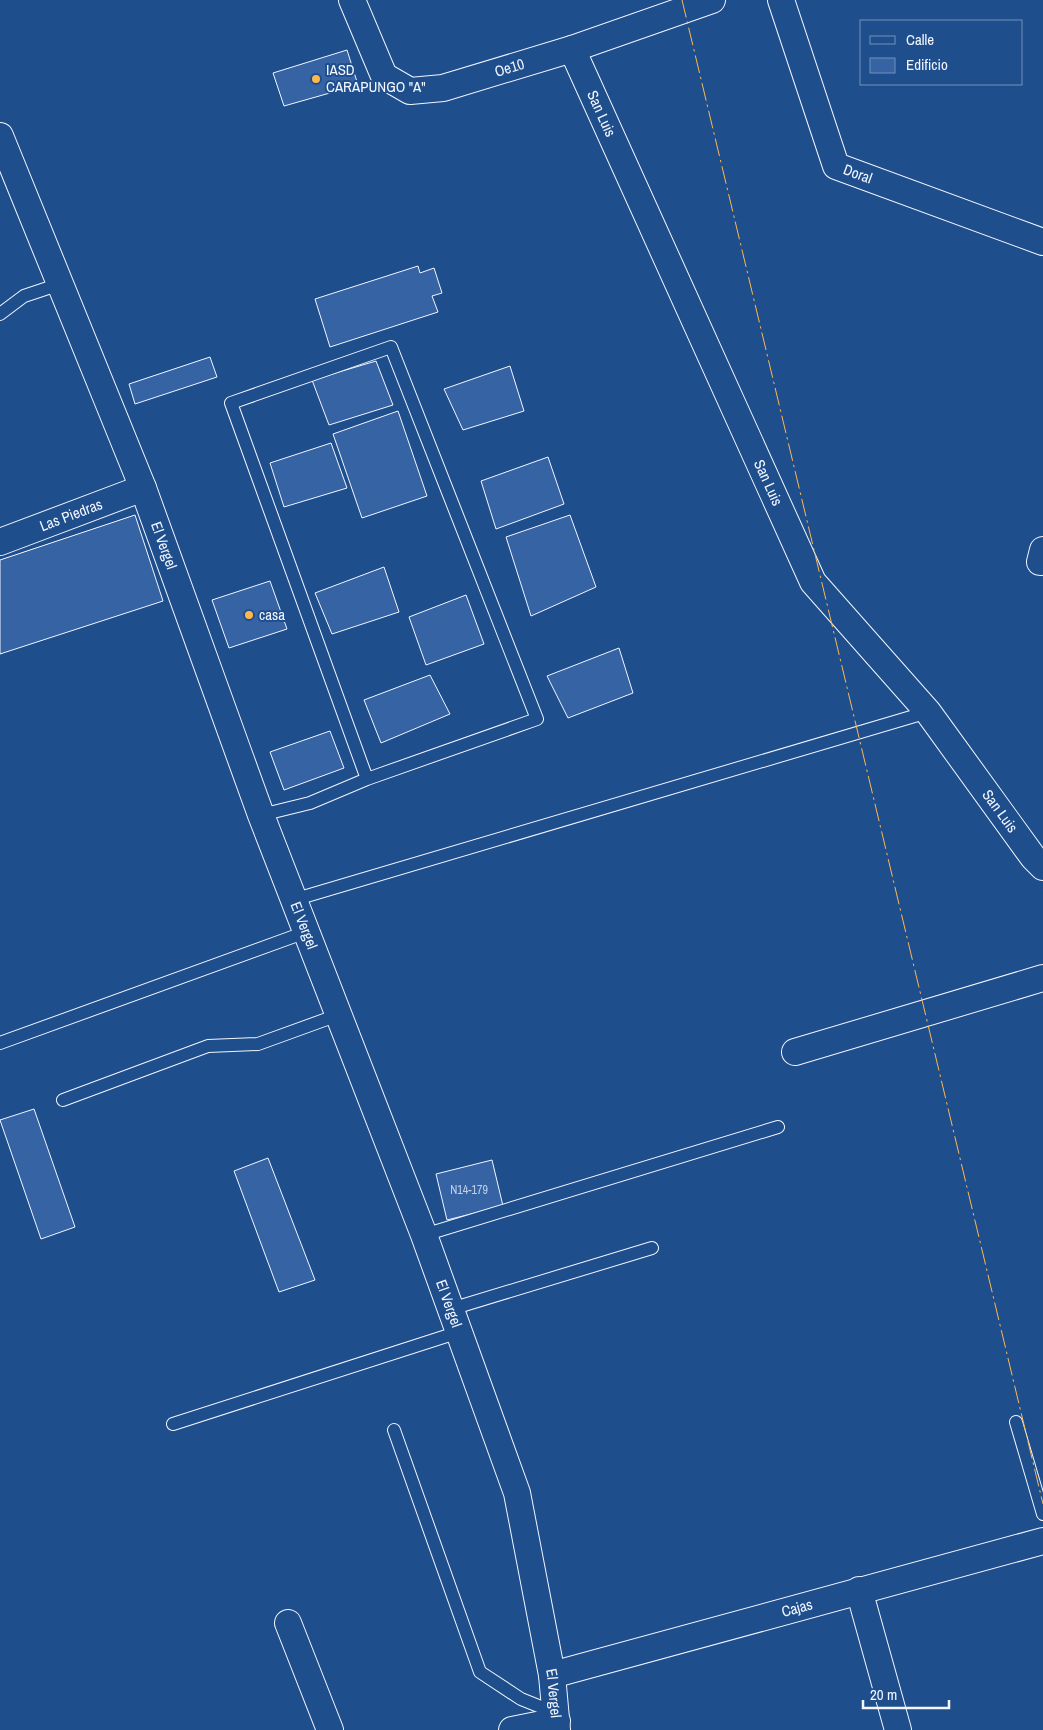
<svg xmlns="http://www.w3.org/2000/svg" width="1043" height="1730" font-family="'Archivo Narrow',sans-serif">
	<rect width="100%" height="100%" fill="#1f4e8c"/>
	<path fill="#3563a3" stroke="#f2f6ff" d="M347,50L358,85L284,106L273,73Z
		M418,266L420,273L434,268L442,293L432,296L438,312L330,347L315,299Z
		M210,357L217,377L135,404L129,384Z
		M376,361L393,405L329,425L312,380Z
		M510,366L524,411L463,430L444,389Z
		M398,411L427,496L362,518L333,434Z
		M331,443L347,488L284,507L270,463Z
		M548,457L564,504L496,529L481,481Z
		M135,515L163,601L0,654V560Z
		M570,515L596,587L531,616L506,537Z
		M384,567L399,612L332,634L315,593Z
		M270,581L287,629L229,648L212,600Z
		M466,595L484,644L426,665L409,617Z
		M619,648L633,693L568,718L547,676Z
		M430,675L450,714L381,743L364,700Z
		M330,731L344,768L284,790L270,752Z
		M34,1109L75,1227L41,1239L0,1120Z
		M268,1158L315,1280L279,1292L234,1171Z
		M492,1160L503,1206L447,1220L436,1174Z"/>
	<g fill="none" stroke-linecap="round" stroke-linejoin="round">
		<defs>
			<path id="lane" d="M0,314L24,296L60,284
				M261,815L310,803L367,779L537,719L391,347L231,403L367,779
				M293,900L928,712
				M0,1043L306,932
				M63,1100L208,1046L258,1044L338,1015
				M424,1235L778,1127
				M451,1309L652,1248
				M1016,1422L1043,1514
				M173,1424L459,1332
				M394,1430L480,1672L521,1699L556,1713"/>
			<g id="street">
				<path id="s1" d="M352,0L384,76L410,91L443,88L572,49L712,0"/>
				<path id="s2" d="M781,0L836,166L1043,242"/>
				<path id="s3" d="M572,49L813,582L928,712L1033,857L1043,867"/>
				<path id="s4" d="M0,136L143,488L261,815L424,1235L517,1493L552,1675L557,1730"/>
				<path id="s5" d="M0,542L143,488"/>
				<path d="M1040,562L1043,550"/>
				<path d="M795,1052L1043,978"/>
				<path d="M859,1590L898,1730"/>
				<path d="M288,1623L330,1730"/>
				<path id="s6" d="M552,1675L1043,1541"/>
				<path d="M512,1730L557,1721"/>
			</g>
		</defs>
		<use href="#lane" stroke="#f2f6ff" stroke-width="14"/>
		<use href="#street" stroke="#f2f6ff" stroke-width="28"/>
		<use href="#lane" stroke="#1f4e8c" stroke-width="12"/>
		<use href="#street" stroke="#1f4e8c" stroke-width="26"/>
		<path stroke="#ffb74d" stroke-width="1" stroke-dasharray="18 4 2.5 4" stroke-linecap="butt" d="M682,0L1043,1504"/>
	</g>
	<g fill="#ffb74d" stroke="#1f4e8c" stroke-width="2">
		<circle cx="316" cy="79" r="5"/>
		<circle cx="249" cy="615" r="5"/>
	</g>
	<g text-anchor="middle" stroke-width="4" stroke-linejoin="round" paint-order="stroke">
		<g font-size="12" fill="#c3d1e8">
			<text x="469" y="1194">N14-179</text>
		</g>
		<g font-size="15" fill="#f2f6ff" stroke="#1f4e8c">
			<text dy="5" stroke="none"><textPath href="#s1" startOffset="215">Oe10</textPath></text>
			<text dy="5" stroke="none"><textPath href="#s3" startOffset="71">San Luis</textPath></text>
			<text dy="5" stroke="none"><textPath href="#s2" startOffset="198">Doral</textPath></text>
			<text dy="5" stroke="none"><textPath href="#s3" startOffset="476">San Luis</textPath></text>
			<text dy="5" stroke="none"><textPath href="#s5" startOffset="76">Las Piedras</textPath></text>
			<text dy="5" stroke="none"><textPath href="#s4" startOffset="441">El Vergel</textPath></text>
			<text dy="5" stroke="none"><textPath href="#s3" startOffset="881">San Luis</textPath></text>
			<text dy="5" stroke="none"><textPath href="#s4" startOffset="846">El Vergel</textPath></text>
			<text dy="5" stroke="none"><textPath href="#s4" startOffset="1251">El Vergel</textPath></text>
			<text dy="5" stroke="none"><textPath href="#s6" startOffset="254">Cajas</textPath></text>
			<text dy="5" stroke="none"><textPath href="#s4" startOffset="1656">El Vergel</textPath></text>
		</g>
		<g font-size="15" fill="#f2f6ff" stroke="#1f4e8c" text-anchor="start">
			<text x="326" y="75">IASD<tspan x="326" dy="17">CARAPUNGO "A"</tspan></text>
			<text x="259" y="620">casa</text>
		</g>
	</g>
	<rect x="860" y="20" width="162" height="65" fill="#1f4e8c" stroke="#7391ba"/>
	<rect x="870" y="36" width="25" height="8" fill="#1f4e8c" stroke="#7391ba"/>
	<text x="906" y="45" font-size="15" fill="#f2f6ff">Calle</text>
	<rect x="870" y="58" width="25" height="15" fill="#3563a3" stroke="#7391ba"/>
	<text x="906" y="70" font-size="15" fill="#f2f6ff">Edificio</text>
	<path d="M863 1700v8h86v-8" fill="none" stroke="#f2f6ff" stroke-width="2.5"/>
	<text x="870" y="1700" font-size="15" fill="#f2f6ff" stroke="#1f4e8c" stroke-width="4" paint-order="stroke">20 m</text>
</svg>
